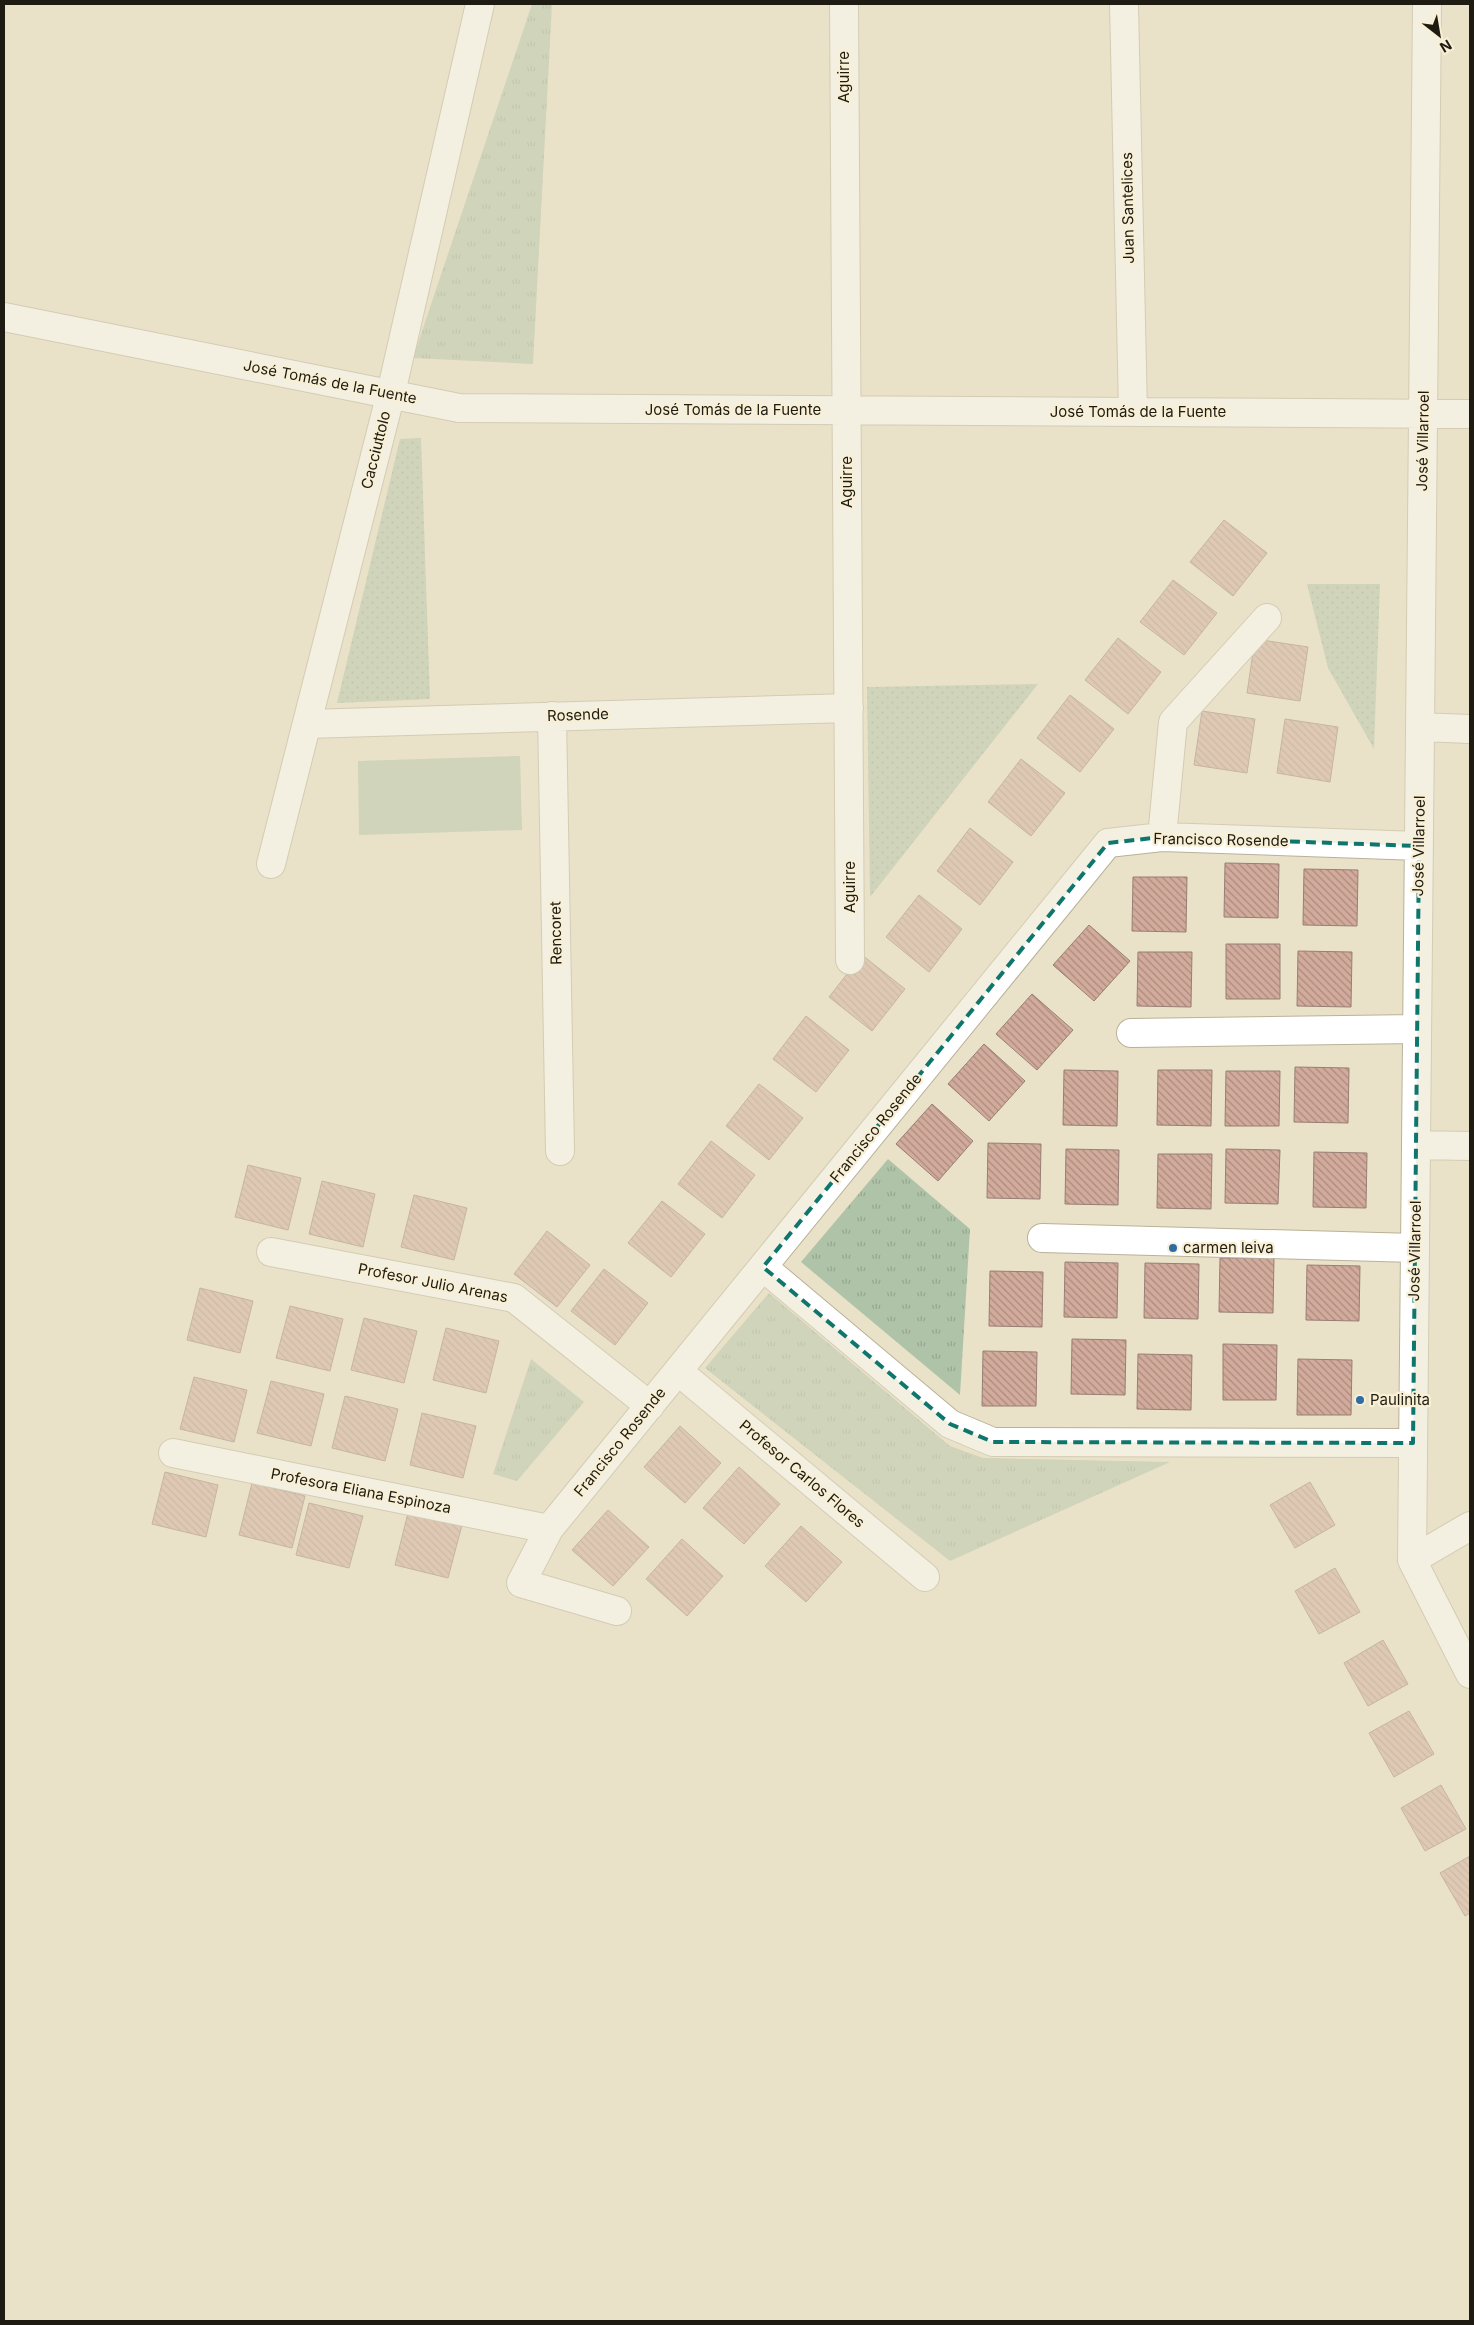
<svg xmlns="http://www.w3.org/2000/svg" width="1474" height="2325" font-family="Inter,sans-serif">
	<defs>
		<pattern id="grass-dots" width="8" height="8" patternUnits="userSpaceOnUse" patternTransform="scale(1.25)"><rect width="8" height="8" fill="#afc3a8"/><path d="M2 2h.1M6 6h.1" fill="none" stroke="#96a790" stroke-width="1.8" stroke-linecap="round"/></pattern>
		<pattern id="park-tufts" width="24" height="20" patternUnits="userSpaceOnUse" patternTransform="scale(1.25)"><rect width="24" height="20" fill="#afc3a8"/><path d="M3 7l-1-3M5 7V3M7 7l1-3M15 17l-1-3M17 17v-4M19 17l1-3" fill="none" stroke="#96a790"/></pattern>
		<pattern id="building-back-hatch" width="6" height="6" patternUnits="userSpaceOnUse" patternTransform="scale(1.25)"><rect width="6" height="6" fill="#d2ab9c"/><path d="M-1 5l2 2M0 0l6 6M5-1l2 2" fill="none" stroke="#aa8a7e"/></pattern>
	</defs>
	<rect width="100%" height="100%" fill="#eae2c8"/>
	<path fill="url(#grass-dots)" d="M421,438L430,699L337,703L400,439Z
		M1307,584H1380L1374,749L1328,668Z
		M1038,684L870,897L867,687Z"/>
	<path fill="url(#park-tufts)" d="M532,4H552L533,364L413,358Z
		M888,1159L970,1229L960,1395L801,1262Z
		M769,1293L950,1446L983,1458L1170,1462L950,1561L705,1368Z
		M531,1359L584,1402L517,1481L493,1474Z"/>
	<path fill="#afc3a8" d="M520,756L522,830L359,835L358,761Z"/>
	<path fill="url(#building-back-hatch)" stroke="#987e74" d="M1224,520L1267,553L1233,596L1190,562Z
		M1173,580L1217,613L1184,655L1140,622Z
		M1118,638L1161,672L1128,714L1085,680Z
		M1255,639L1308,647L1300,701L1247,693Z
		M1070,695L1114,729L1080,772L1037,738Z
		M1202,711L1255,719L1247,773L1194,765Z
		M1285,719L1338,727L1330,782L1277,773Z
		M1021,759L1065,793L1031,836L988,802Z
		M970,828L1013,862L980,905L937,871Z
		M1225,863L1279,864L1278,918L1224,917Z
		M1304,869L1358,870L1357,926L1303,925Z
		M1133,877H1187L1186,932L1132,931Z
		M919,895L962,929L929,972L886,937Z
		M1089,925L1130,961L1094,1001L1053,965Z
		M1226,944H1280V999H1226Z
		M1298,951L1352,952L1351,1007L1297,1006Z
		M1138,952H1192L1191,1007L1137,1006Z
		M862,955L905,989L872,1031L829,997Z
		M1032,994L1073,1030L1037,1070L996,1034Z
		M806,1016L849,1050L816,1092L773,1059Z
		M984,1044L1025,1081L989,1121L948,1084Z
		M1295,1067L1349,1068L1348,1123L1294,1122Z
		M1064,1070L1118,1071L1117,1126L1063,1125Z
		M1158,1070H1212L1211,1126L1157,1125Z
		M1226,1071H1280L1279,1126H1225Z
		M759,1084L803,1118L769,1160L726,1126Z
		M932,1104L973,1141L938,1181L896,1144Z
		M711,1141L755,1175L722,1218L678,1184Z
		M988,1143L1041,1144L1040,1199L987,1198Z
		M1066,1149L1119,1150L1118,1205L1065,1204Z
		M1226,1149L1280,1150L1278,1204L1225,1203Z
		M1314,1152L1367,1153L1366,1208L1313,1207Z
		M1158,1154H1212L1211,1209L1157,1208Z
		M248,1165L301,1178L288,1230L235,1217Z
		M322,1181L375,1194L363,1247L309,1234Z
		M414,1195L467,1208L454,1260L401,1247Z
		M662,1201L705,1234L671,1277L628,1243Z
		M547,1231L590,1265L557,1307L514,1274Z
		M1220,1258H1274L1273,1313L1219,1312Z
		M1065,1262L1118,1263L1117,1318L1064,1317Z
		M1145,1263L1199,1264L1198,1319L1144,1318Z
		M1307,1265L1360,1266L1359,1321L1306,1320Z
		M604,1269L648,1303L615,1345L571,1311Z
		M990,1271L1043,1272L1042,1327L989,1326Z
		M200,1288L253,1301L240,1353L187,1340Z
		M290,1306L343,1319L330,1371L276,1358Z
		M364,1318L417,1331L404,1383L351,1370Z
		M446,1328L499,1341L486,1393L433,1380Z
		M1072,1339L1126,1340L1125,1395L1071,1394Z
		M1223,1344L1277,1345L1276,1400H1223Z
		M983,1351L1037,1352L1036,1406H982Z
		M1138,1354L1192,1355L1191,1410L1137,1409Z
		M1298,1359L1352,1360L1351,1415H1297Z
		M194,1377L247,1390L234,1442L180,1429Z
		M271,1381L324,1394L311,1446L257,1433Z
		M345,1396L398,1409L385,1461L332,1448Z
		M422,1413L476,1426L463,1478L410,1465Z
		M680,1426L721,1463L685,1503L644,1467Z
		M739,1467L780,1504L744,1544L703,1508Z
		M165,1472L218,1485L206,1537L152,1524Z
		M1310,1482L1335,1525L1295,1548L1270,1505Z
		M252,1483L305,1496L292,1548L239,1535Z
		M309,1503L363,1516L349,1568L296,1555Z
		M608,1510L649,1547L613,1586L572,1550Z
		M408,1513L462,1525L448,1578L395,1565Z
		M801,1526L842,1562L806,1602L765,1566Z
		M682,1539L723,1576L687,1616L646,1579Z
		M1335,1568L1360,1612L1319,1634L1295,1591Z
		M1383,1640L1408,1684L1368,1706L1344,1663Z
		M1409,1711L1434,1754L1394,1777L1369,1733Z
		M1441,1785L1466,1829L1425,1851L1401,1808Z
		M1470,1856V1913L1465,1916L1440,1873Z"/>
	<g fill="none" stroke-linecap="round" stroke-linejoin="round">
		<defs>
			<path id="minor" d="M844,4L850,960
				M1124,4L1133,412
				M1427,4L1412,1560L1470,1674
				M4,317L459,408L1470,414
				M552,716L560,1151
				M307,724L849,708
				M1420,727L1470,729
				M1162,837L1173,722L1267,618
				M271,864L391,393L480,4
				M1131,1033L1417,1029
				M1416,1145L1470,1146
				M1042,1238L1415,1248
				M271,1252L514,1298L650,1406
				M763,1267L950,1424L993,1442L1413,1443
				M678,1371L925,1577
				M173,1453L549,1529
				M1412,1560L1470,1526
				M617,1611L521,1583L549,1529L1108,843L1162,837L1419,846"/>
		</defs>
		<use href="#minor" stroke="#b9b198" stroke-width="30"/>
		<use href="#minor" stroke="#fff" stroke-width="28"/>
	</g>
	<path d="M0 0H1474V2325H0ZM1162,837L1419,846L1413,1443L993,1442L950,1424L763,1267L1108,843Z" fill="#eae2c8" fill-opacity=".55" fill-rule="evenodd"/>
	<path fill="none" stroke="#0f766e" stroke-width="4" stroke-dasharray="10 6" stroke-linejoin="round" d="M1162,837L1419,846L1413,1443L993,1442L950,1424L763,1267L1108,843Z"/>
	<g fill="#2e6da4" stroke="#f8efd5" stroke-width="2">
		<circle cx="1173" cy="1248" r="5"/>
		<circle cx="1360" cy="1400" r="5"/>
	</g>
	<g text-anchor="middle" stroke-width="4.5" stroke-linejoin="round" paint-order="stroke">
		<g font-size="15" fill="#1e1b12" stroke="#f8efd5">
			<text transform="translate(844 77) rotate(-90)" y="5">Aguirre</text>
			<text transform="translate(1128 208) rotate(-91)" y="5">Juan Santelices</text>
			<text transform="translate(330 382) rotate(11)" y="5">José Tomás de la Fuente</text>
			<text x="733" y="415">José Tomás de la Fuente</text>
			<text x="1138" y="417">José Tomás de la Fuente</text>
			<text transform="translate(1423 441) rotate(-89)" y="5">José Villarroel</text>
			<text transform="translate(376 450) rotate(-76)" y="5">Cacciuttolo</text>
			<text transform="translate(847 482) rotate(-90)" y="5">Aguirre</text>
			<text transform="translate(578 715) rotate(-2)" y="5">Rosende</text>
			<text transform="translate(1221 840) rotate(1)" y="5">Francisco Rosende</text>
			<text transform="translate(1419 846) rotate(-89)" y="5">José Villarroel</text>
			<text transform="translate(850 887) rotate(-90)" y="5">Aguirre</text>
			<text transform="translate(556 933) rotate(-91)" y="5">Rencoret</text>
			<text transform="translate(876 1128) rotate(-51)" y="5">Francisco Rosende</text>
			<text transform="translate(1415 1251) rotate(-89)" y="5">José Villarroel</text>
			<text transform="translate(433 1283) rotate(11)" y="5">Profesor Julio Arenas</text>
			<text transform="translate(620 1442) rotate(-51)" y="5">Francisco Rosende</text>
			<text transform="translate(802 1474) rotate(40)" y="5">Profesor Carlos Flores</text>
			<text transform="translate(361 1491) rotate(11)" y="5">Profesora Eliana Espinoza</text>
		</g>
		<g font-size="15" fill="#1e1b12" stroke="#f8efd5" text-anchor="start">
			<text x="1183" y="1253">carmen leiva</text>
			<text x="1370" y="1405">Paulinita</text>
		</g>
	</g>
	<rect width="1474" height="2325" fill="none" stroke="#1e1b12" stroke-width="10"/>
	<g transform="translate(1439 35) rotate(149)" stroke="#f8efd5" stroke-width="4" paint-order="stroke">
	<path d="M0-4L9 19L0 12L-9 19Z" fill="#1e1b12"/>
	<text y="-8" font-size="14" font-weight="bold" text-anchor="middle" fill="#1e1b12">N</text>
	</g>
</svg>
